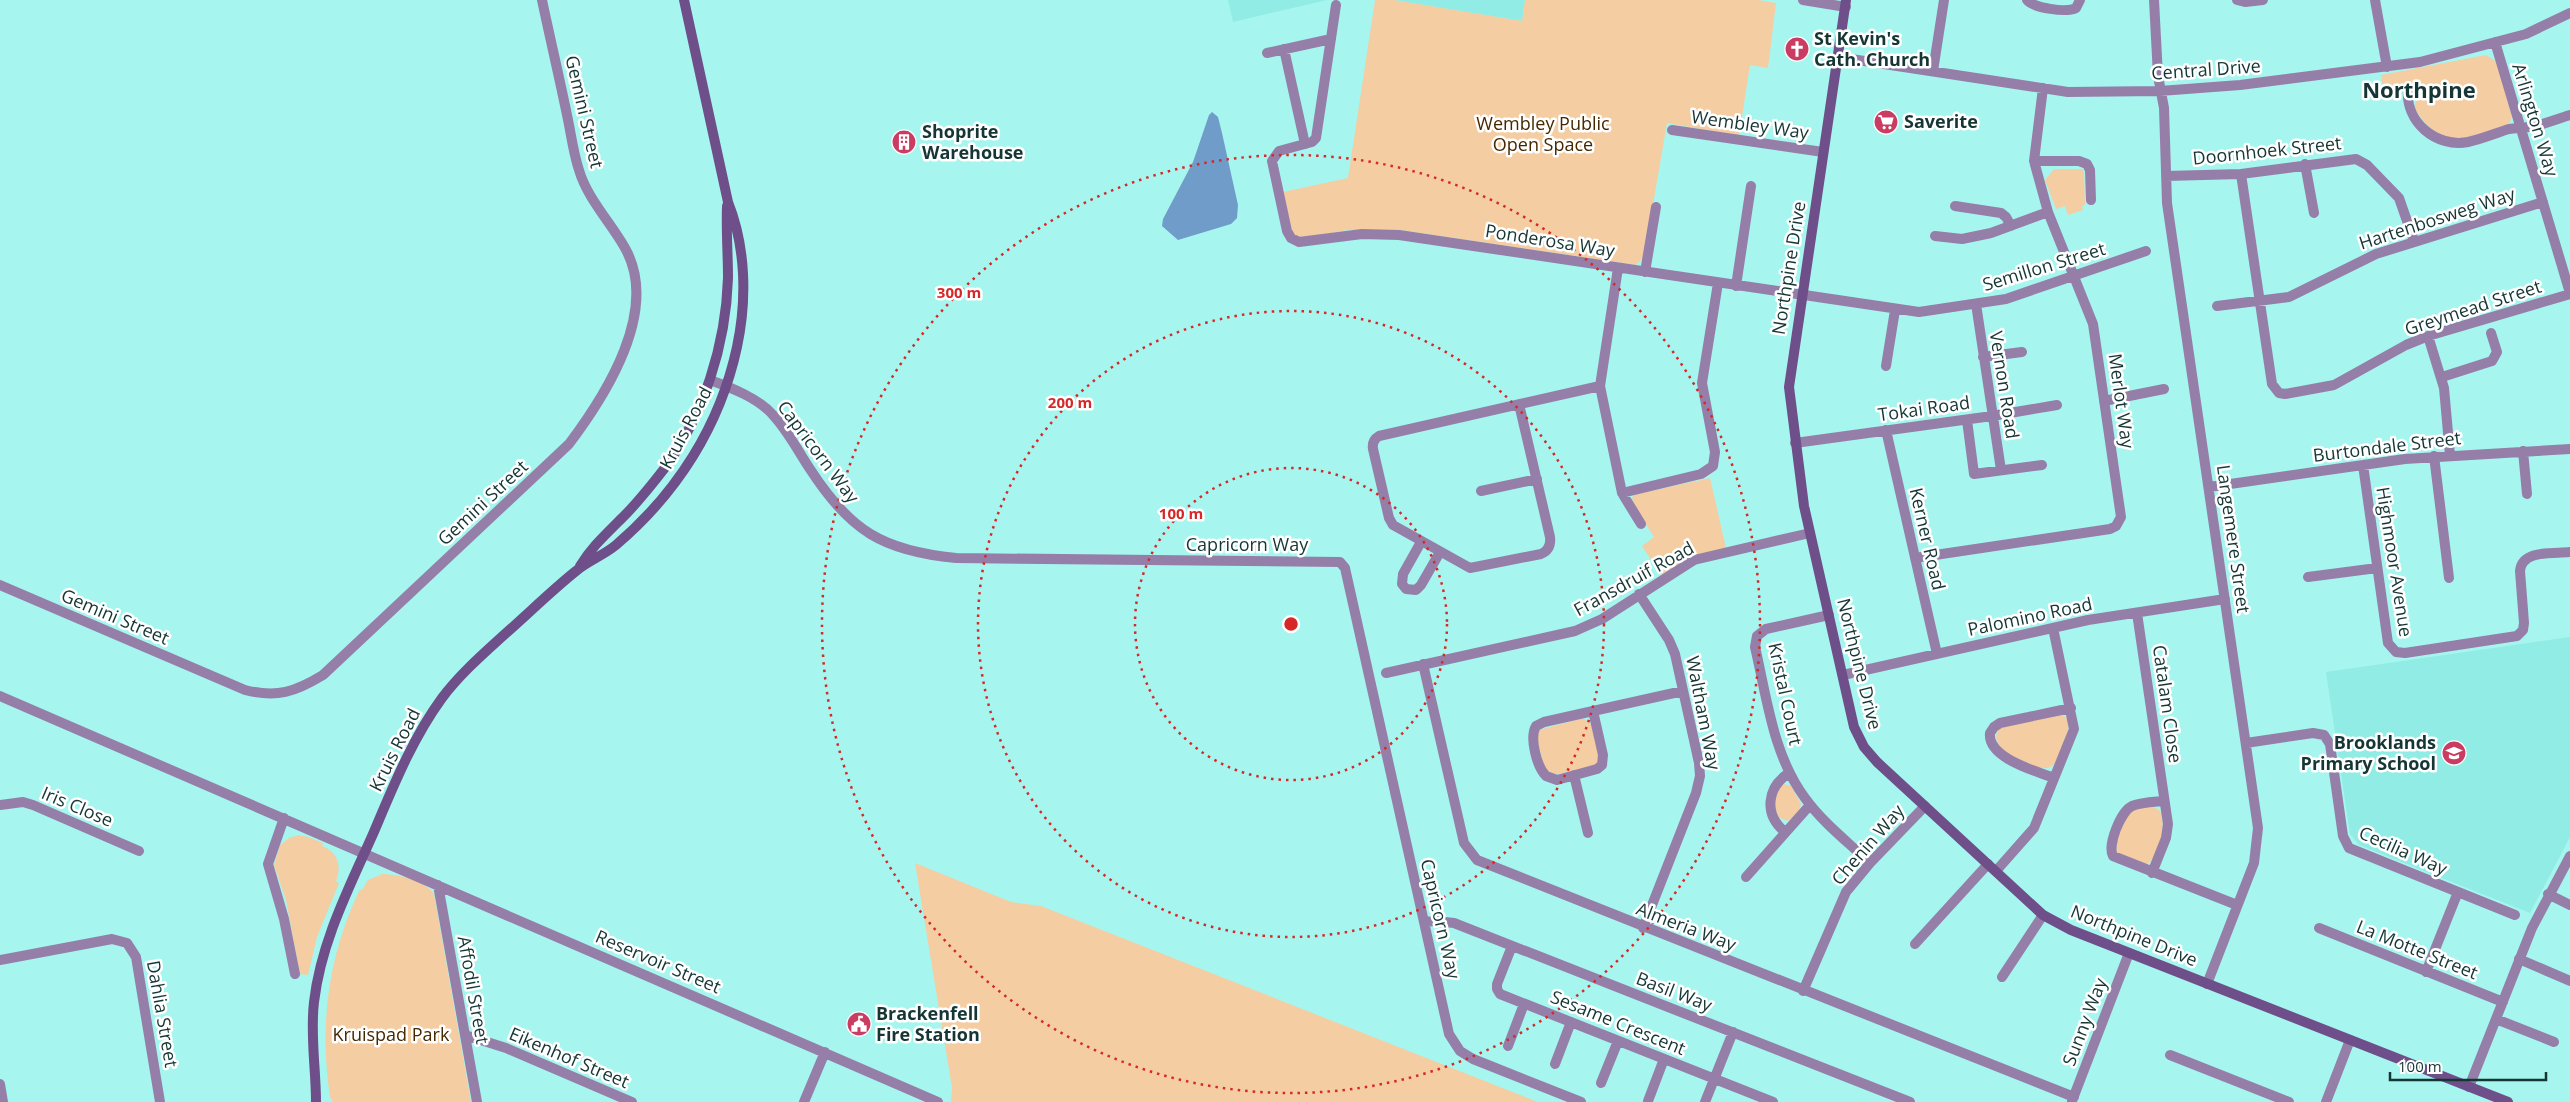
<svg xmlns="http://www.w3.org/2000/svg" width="2570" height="1102" font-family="'Open Sans',sans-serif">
	<rect width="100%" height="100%" fill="#a6f6ef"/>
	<path fill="#90ece4" d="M1228,0H1327L1233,22Z
		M1394,0H1525L1522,21Z
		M2570,637V837L2530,913L2359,845L2350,834L2326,672Z"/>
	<path fill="#f4cda3" d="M1375,0H1394L1522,21L1525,0H1759L1776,3L1768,68L1750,65L1739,136L1667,123L1644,257L1636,265L1400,230H1348L1302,238L1295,236L1292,231L1283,192L1348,178Z
		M2486,55L2497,62L2512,117L2509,124C2468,138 2440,153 2414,107L2418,97L2415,83L2383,87L2381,75Z
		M2054,169H2084L2085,205L2082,206L2083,210L2068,215L2065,206L2056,209L2045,180Z
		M1710,478L1726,548L1689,557L1661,575L1642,546L1654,537L1633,504L1632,497L1637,494Z
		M2060,714L2067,718C2071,727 2067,734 2063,744C2060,751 2058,764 2050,767C2038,774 1981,748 2000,728Z
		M1583,718L1592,725L1600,756L1598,763L1592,767L1557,774L1549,773L1544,767L1537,738L1539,730Z
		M1784,784L1791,786L1801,804L1799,811L1788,821L1778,817C1774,806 1773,792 1784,784Z
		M2154,807L2160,811C2167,825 2160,857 2147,864L2117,854C2114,841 2121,817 2134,810C2139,807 2148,807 2154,807Z
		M298,835L308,837L323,843L322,846C338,852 342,866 336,881L339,883L317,937L308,975L300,974L286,900L274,865L280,845L289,838Z
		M915,863L1011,902L1041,906L1538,1102H951L952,1088Z
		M382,874C397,874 425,880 434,894L471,1102H333L330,1097C319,1024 328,956 360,889L362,890L368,880Z"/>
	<path fill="#6f9cc9" d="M1212,112L1218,117L1222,133L1238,205L1237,218L1231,224L1178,240L1162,226L1163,219L1193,162L1209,115Z"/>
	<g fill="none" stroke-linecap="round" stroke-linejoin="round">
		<path stroke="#957fa8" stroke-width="10" d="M1803,0L1846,7
			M2027,0C2034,8 2066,13 2076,8L2080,0
			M2154,0L2158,76L2164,108L2167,203L2258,828L2254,863L2207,984
			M2237,0L2245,2L2263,0
			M2375,0L2387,67
			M1336,5L1316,138L1312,142L1279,151L1272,161L1287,231L1291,238L1299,242L1362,234L1399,235L1919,312L2006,299L2146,251
			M2495,42L2570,293
			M1284,49L1305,144
			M1267,53L1331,39
			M1838,57L2068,92L2160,91L2240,85L2420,62L2526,34L2570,13
			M1933,71L1944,0
			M2408,89C2405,122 2436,148 2468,142C2482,139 2496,133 2509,129C2516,128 2522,128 2529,127C2543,125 2556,119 2570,115
			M1672,130L1823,152
			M2034,161H2079L2087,164L2090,170L2091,200
			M2305,164L2314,213
			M2241,174L2272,384L2279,393L2285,394L2334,385L2406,345L2428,336L2570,294
			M2166,176L2241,174L2356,159L2367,165L2399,198L2414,241
			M1955,206L2001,213L2006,217L2011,226
			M1935,236L1962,239L1991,233L2048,212
			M1618,268L1600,386L1622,493L1641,524
			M1645,272L1656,207
			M1736,286L1751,186
			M1976,304L2001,470
			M2217,306L2289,297L2376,254L2543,202
			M2428,336L2444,388L2450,455
			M1983,357L2022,352
			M1886,366L1895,310
			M2442,377L2492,361L2497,352L2491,333
			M710,380C732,388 758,398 773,415C788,431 798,451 810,469C850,531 883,551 956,558L1340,562L1345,568L1449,1034L1460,1051L1473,1059L1581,1102
			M2104,401L2164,389
			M1519,404L1550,537C1551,545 1548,551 1541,554L1470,568L1393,525L1389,518L1373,449C1372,443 1374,439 1379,436L1600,386
			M1967,420L1974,474L2042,465
			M1886,430L1937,654
			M1795,443L1992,416L2057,405
			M2523,451L2527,494
			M2434,456L2449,578
			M2363,465L2388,643L2396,652L2405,653L2517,636L2523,630L2524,623L2520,571C2522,549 2554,554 2570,552
			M2209,487L2405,459L2570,449
			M1481,491L1537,479
			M1622,493L1701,474L1713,466L1715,452L1702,383L1718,283
			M1421,542L1403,574L1402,584L1406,589L1416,590L1421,585L1440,552
			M1915,558L2110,529L2116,526L2121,517L2093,324L2048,212L2034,161L2043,88
			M2308,577L2377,568
			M0,585L245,690C277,698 295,692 323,675L569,444C606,395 660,310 625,248C611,223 587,198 579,170C573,152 571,133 567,115C559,76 550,38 542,0
			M1639,594L1669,640L1675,654L1699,763L1700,776L1696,793L1643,928
			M2137,613L2168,824L2166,838L2152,873
			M1829,615L1766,629L1757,636L1755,647C1767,698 1773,755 1805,798C1823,823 1848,842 1870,863
			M1423,664L1464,843L1477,860L2074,1097
			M1386,673L1575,631L1602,619L1694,560L1810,533
			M1843,675L2088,620L2225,599
			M0,696L938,1102
			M1593,711L1544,722L1536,726C1529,738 1537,767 1546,776L1557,780L1597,769L1602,765L1603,755L1593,711L1683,691
			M2246,743L2313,733L2324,735L2330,744L2343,836L2349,848L2515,915
			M1574,775L1588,833
			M2054,778C2036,771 1987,758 1990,733L1994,727L2000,723L2071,708
			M2164,801C2154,802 2142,802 2132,806C2121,811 2107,845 2113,856L2237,905
			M0,805L23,802L33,805L139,851
			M284,818L268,864L284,919L295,974
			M1785,832C1764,815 1766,788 1789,773
			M1996,871L2034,828L2074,729L2053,628
			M1746,877L1810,805
			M438,885L477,1102
			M2548,894L2570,905
			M1424,922L1436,921L1454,923L1910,1102
			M2319,928L2503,1002
			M1915,944L1988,864
			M1512,946L1497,984V989L1500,994L1773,1102
			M2519,959L2570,981
			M0,960L112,939L127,943L136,957L160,1102
			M2426,972L2458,892
			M2002,977L2043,915
			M1803,991L1846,892L1870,863L1925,806
			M2496,1019L2554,1042
			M465,1035L506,1048L632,1102
			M1508,1046L1524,1004
			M2170,1055L2289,1102
			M1555,1064L1571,1022
			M1601,1083L1618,1041
			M0,1084L3,1102
			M2469,1087L2532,928L2570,856
			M1648,1101L1664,1059
			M2072,1101L2129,953
			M804,1102L825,1052
			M1705,1102L1733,1032
			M2326,1102L2350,1040"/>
		<path stroke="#6f4f89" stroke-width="10" d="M1846,0L1789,387L1804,506L1854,727L1864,747L1877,762L2043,915L2071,930L2508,1102
			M580,566C591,548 604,536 619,521C636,505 650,487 664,469C704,415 726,344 728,278C728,254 726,230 727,206
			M316,1102C316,1069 310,1035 314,1002C321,942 349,888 373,834C393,787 412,739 442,698C460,674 483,654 505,634C529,613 551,591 576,571C588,561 604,555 616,545C677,493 720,426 737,347C747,300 746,247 728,202L684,0"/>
	</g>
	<g fill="none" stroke="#d62828" stroke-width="2.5" stroke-dasharray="2.5 5">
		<circle cx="1291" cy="624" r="156"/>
		<circle cx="1291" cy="624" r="313"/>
		<circle cx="1291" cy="624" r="469"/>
	</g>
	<defs>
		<symbol id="church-disc" viewBox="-11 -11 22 22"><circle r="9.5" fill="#cb3c63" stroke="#fff"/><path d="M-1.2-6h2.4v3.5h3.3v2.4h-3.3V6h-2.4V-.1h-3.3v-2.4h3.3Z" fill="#fff"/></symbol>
		<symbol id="supermarket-disc" viewBox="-11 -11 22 22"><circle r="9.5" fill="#cb3c63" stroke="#fff"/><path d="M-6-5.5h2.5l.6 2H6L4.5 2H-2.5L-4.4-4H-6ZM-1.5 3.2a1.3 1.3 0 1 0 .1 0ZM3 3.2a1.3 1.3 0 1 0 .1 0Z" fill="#fff"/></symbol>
		<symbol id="building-disc" viewBox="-11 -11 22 22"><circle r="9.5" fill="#cb3c63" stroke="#fff"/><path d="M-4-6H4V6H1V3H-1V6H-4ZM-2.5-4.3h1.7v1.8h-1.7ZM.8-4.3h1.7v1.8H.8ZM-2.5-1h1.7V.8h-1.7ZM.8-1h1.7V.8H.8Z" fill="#fff"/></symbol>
		<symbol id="school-disc" viewBox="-11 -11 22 22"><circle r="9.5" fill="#cb3c63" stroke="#fff"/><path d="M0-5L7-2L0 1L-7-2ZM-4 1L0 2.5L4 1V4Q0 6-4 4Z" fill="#fff"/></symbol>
		<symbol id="civic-disc" viewBox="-11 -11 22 22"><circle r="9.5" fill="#cb3c63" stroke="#fff"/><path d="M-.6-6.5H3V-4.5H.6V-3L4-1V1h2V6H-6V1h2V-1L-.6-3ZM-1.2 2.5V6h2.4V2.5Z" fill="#fff"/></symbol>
	</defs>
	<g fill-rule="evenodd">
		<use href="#church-disc" x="1783" y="35" width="28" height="28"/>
		<use href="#supermarket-disc" x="1872" y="108" width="28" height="28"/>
		<use href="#building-disc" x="890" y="128" width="28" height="28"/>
		<use href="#school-disc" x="2440" y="739" width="28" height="28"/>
		<use href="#civic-disc" x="845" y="1010" width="28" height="28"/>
	</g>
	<g text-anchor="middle" stroke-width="5" stroke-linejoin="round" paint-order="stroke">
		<g font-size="18" font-weight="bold" fill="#153634" stroke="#fff" text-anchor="start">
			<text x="1814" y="45">St Kevin's<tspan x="1814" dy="21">Cath. Church</tspan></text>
			<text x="1904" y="128">Saverite</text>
			<text x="922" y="138">Shoprite<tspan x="922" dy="21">Warehouse</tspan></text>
			<text x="2436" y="749" text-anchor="end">Brooklands<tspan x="2436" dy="21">Primary School</tspan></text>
			<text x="876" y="1020">Brackenfell<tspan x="876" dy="21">Fire Station</tspan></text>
		</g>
		<g font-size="18" fill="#153634" stroke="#fff">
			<text transform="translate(2206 70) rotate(-4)" y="6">Central Drive</text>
			<text transform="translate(584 112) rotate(77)" y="6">Gemini Street</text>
			<text transform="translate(2535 120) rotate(73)" y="6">Arlington Way</text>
			<text transform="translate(1750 125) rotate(8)" y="6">Wembley Way</text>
			<text transform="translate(2267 151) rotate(-6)" y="6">Doornhoek Street</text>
			<text transform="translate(2437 219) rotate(-18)" y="6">Hartenbosweg Way</text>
			<text transform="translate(1550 241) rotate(9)" y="6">Ponderosa Way</text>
			<text transform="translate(2044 267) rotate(-17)" y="6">Semillon Street</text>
			<text transform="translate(1789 268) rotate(-81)" y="6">Northpine Drive</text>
			<text transform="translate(2473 308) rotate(-18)" y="6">Greymead Street</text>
			<text transform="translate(2004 385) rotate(81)" y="6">Vernon Road</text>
			<text transform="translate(2121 401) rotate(82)" y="6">Merlot Way</text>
			<text transform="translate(1924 409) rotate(-8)" y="6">Tokai Road</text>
			<text transform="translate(686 428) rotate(-62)" y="6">Kruis Road</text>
			<text transform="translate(2387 447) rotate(-7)" y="6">Burtondale Street</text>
			<text transform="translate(818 452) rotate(53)" y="6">Capricorn Way</text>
			<text transform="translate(483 503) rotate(-43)" y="6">Gemini Street</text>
			<text transform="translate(1927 539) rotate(77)" y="6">Kerner Road</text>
			<text transform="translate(2233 539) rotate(82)" y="6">Langemere Street</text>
			<text x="1247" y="551">Capricorn Way</text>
			<text transform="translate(2394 562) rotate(81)" y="6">Highmoor Avenue</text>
			<text transform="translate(1634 579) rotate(-29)" y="6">Fransdruif Road</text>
			<text transform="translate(115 617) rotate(23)" y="6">Gemini Street</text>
			<text transform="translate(2030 617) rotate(-12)" y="6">Palomino Road</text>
			<text transform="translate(1859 664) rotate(76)" y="6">Northpine Drive</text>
			<text transform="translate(1785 694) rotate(78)" y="6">Kristal Court</text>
			<text transform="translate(2167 704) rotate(82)" y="6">Catalam Close</text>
			<text transform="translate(1703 713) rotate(79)" y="6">Waltham Way</text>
			<text transform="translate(395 750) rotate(-63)" y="6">Kruis Road</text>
			<text transform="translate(77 807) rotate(23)" y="6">Iris Close</text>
			<text transform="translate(1868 845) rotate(-49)" y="6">Chenin Way</text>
			<text transform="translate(2403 851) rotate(24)" y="6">Cecilia Way</text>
			<text transform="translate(1440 919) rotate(77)" y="6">Capricorn Way</text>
			<text transform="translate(1686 927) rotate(21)" y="6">Almeria Way</text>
			<text transform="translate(2134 936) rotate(22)" y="6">Northpine Drive</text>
			<text transform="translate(2417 950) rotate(22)" y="6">La Motte Street</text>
			<text transform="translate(658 962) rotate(23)" y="6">Reservoir Street</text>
			<text transform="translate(473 990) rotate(80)" y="6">Affodil Street</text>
			<text transform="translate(1674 992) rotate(21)" y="6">Basil Way</text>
			<text transform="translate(162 1014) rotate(80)" y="6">Dahlia Street</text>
			<text transform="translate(2085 1022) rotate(-69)" y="6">Sunny Way</text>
			<text transform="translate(1618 1023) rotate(22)" y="6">Sesame Crescent</text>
			<text transform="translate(569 1058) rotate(23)" y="6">Eikenhof Street</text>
		</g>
		<g font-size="18" fill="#452800" stroke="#fff">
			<text x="1543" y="130">Wembley Public<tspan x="1543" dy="21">Open Space</tspan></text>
			<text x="391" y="1041">Kruispad Park</text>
		</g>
		<g font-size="22" font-weight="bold" fill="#153634" stroke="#fff">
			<text x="2419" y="98">Northpine</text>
		</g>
	</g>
	<circle cx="1291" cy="624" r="8" fill="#d62828" stroke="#fff" stroke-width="2.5"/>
	<g font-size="15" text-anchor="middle" font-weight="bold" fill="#d62828" stroke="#fff" stroke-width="5" stroke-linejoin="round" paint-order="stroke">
		<text x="959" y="298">300 m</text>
		<text x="1070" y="408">200 m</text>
		<text x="1181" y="519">100 m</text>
	</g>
	<path d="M2390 1072v8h156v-8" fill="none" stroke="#153634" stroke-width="2.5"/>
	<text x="2398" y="1072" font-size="15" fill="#153634" stroke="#ffffff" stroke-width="4" paint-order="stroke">100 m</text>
</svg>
